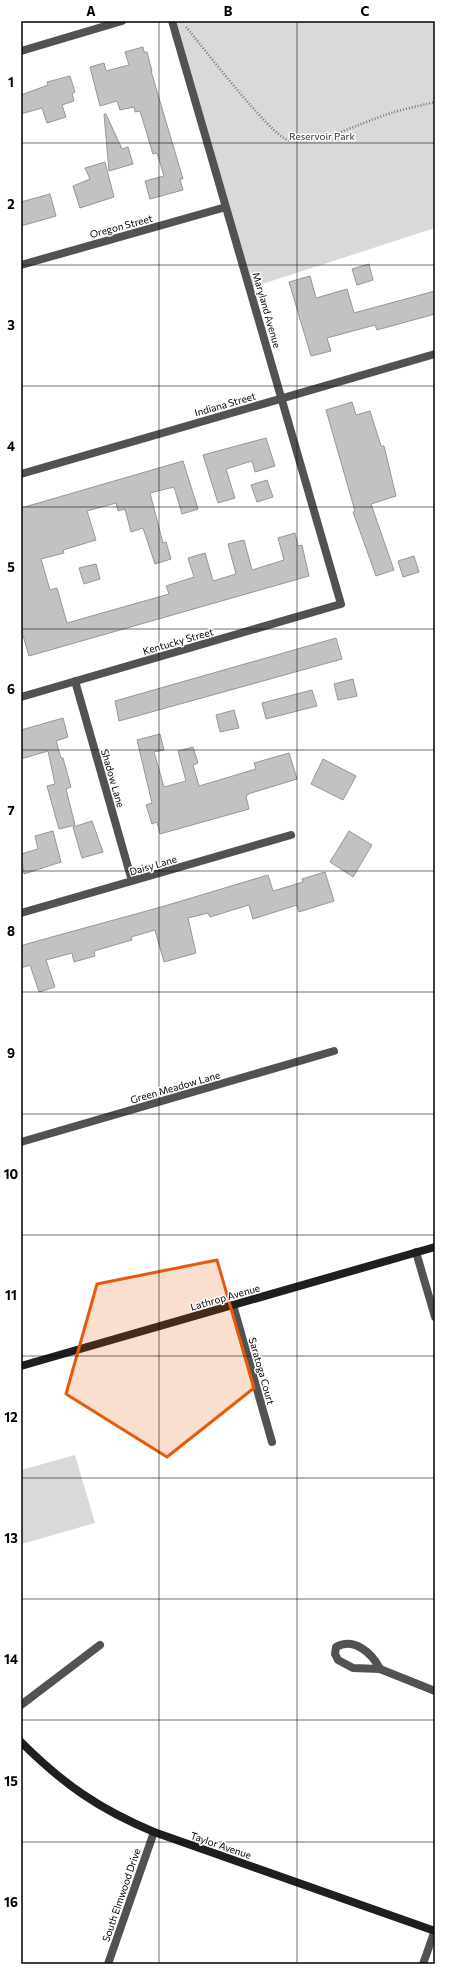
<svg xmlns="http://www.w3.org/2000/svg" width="456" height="1985" font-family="Commissioner,sans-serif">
	<rect width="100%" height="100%" fill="#fff"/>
	<path fill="#d9d9d9" d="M172,21H435V228L250,288Z
		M75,1455L95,1523L22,1544L21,1470Z"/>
	<path fill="#c2c2c2" stroke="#969696" d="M143,47L144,52H147L152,71H151L183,179H180L183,190L150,199L145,181L164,176L157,153L153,154L140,111L135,112L134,107L120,110L117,101L100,106L90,67L104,63L106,71L129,65L125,52Z
		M70,76L75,92L72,94L74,101L62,105L66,117L47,123L42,108L21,114V95L48,85L47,82Z
		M104,114H106L122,149L128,147L133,164L109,171Z
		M105,162L114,197L80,208L73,186L90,179L85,168Z
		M50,194L56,216L21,226V202Z
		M369,264L373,280L357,285L352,269Z
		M310,276L316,298L347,289L354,313L435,291V314L377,330L375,325L327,338L331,351L311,356L289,282Z
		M352,402L356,415L370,411L381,446H384L396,496L371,504L394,570L376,576L353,512L355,511L326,410Z
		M266,438L275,466L255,472L252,461L226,469L235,498L218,503L203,455Z
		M183,461L198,509L182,514L174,487L150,493L163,543L166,542L171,559L155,564L143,528L131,532L125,509L118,511L116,503L87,511L96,540L63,550L64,553L41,559L50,590L57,588L67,623L169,594L166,586L194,577L188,558L205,553L213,581L236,574L228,544L244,540L252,570L284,560L278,538L295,533L298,546L302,545L309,576L29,656L21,629V508Z
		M267,480L273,497L257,502L251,485Z
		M414,556L419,572L403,577L398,561Z
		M96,564L100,579L84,584L79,568Z
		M336,638L342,659L119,721L115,701Z
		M353,679L357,696L338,700L334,684Z
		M312,690L317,706L266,719L262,703Z
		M234,710L239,728L220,732L216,715Z
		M63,718L68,737L56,741L61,758H63L71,787L66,789L75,825L59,829L47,786L55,784L48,751L21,759V730Z
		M160,734L164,750L154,752L164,787L186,781L178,751L193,747L198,763L193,765L199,786L256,769L254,763L289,753L297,779L248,794V795L246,796L249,809L160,834L157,822L152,824L146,805L152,803L137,740Z
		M323,759L356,776L343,800L311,784Z
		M92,821L103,852L82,858L73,827Z
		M53,831L61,862L24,874L21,854L38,849L35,836Z
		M349,831L372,845L353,877L330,862Z
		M325,872L334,901L299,912L297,905L253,919L249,905L210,917L208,913L188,918L196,953L164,962L155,930L131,937L132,940L94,951L95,956L74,962L72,953L46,960L55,987L39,992L30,965L21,968V946L30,943L161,907L268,875L273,891L303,882L302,879Z"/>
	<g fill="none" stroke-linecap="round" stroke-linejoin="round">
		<path stroke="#747474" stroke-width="2.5" stroke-dasharray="1 2" stroke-linecap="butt" d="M186,27C202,46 271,136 288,140C317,146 360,123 388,114C403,109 419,106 435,102"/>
		<path stroke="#525252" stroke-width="8" d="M21,51L122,21
			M21,265L226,207
			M21,474L435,354
			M75,681L132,881
			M21,697L341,604L172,21
			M21,913L291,835
			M21,1142L334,1051
			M416,1252L435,1317
			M233,1305L272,1442
			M380,1669C372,1653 354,1637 336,1647L335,1654L338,1660L353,1668L380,1669L435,1691
			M21,1705L100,1645
			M108,1964L154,1832
			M423,1964L435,1930"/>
		<path stroke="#1f1f1f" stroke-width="8" d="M21,1366L435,1247
			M21,1742C63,1784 99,1809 154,1832L435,1931"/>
	</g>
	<path fill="#e8590c" fill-opacity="0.2" stroke="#e8590c" stroke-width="3" stroke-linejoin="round" d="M217,1260L254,1388L167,1457L66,1394L97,1284Z"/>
	<path fill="none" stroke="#000" stroke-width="1" stroke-opacity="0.55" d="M159,21V1964M297,21V1964M21,143H435M21,265H435M21,386H435M21,507H435M21,629H435M21,750H435M21,871H435M21,992H435M21,1114H435M21,1235H435M21,1356H435M21,1478H435M21,1599H435M21,1720H435M21,1842H435"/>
	<g text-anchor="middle" stroke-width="3" stroke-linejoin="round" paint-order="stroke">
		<g font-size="10" fill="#303030" stroke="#fff">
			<text x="322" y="140">Reservoir Park</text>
		</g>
		<g font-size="10" fill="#000" stroke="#fff">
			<text transform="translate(121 226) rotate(-15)" y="4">Oregon Street</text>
			<text transform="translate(267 310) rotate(74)" y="4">Maryland Avenue</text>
			<text transform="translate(225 404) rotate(-16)" y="4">Indiana Street</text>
			<text transform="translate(178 641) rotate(-16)" y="4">Kentucky Street</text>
			<text transform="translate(113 778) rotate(74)" y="4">Shadow Lane</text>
			<text transform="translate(153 865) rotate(-16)" y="4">Daisy Lane</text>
			<text transform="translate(175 1087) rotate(-16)" y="4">Green Meadow Lane</text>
			<text transform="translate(225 1297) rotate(-16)" y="4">Lathrop Avenue</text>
			<text transform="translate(262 1371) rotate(74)" y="4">Saratoga Court</text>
			<text transform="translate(221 1845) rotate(19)" y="4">Taylor Avenue</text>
			<text transform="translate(121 1895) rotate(-71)" y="4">South Elmwood Drive</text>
		</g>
	</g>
	<rect width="456" height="1985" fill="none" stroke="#ffffff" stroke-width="44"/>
	<rect x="22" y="22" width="412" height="1941" fill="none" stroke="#000" stroke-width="1.5"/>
	<g font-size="13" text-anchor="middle" font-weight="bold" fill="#000">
		<text x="91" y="16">A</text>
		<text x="228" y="16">B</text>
		<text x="365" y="16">C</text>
		<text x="11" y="87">1</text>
		<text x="11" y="209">2</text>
		<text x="11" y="330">3</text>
		<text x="11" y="451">4</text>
		<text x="11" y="572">5</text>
		<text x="11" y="694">6</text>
		<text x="11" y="815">7</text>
		<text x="11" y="936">8</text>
		<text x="11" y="1058">9</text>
		<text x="11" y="1179">10</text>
		<text x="11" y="1300">11</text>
		<text x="11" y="1422">12</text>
		<text x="11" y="1543">13</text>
		<text x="11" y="1664">14</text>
		<text x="11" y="1786">15</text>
		<text x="11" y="1907">16</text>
	</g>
</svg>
